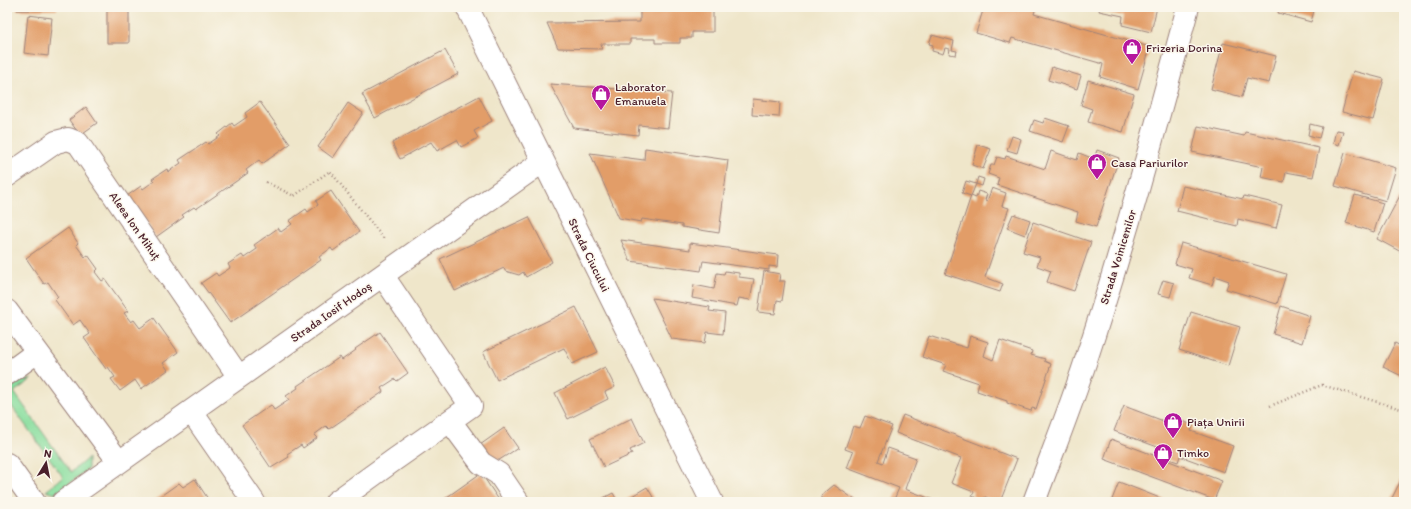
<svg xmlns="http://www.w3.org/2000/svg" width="1411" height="509" font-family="Itim,sans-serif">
	<rect width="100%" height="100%" fill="#fbf7ec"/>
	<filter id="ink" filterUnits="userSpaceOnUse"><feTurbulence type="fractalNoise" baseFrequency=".025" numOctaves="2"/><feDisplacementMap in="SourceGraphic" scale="8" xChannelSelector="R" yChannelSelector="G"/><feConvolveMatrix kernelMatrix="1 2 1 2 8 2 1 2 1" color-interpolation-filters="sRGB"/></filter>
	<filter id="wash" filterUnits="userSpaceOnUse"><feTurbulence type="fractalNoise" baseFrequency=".012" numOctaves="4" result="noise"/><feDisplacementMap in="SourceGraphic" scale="16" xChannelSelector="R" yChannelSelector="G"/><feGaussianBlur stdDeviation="0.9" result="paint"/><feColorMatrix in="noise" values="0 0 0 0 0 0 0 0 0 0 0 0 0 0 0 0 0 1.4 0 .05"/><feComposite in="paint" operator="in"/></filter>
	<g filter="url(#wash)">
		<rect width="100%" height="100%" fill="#efe6ca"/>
		<path fill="#8ade9f" stroke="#6a7e65" d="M32,379L14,392L71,472L88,458V469L56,494L46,491L63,477L7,400V390L21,381Z"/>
		<g id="blocks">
			<path fill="#e29d67" d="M17,7H57V10H17Z
				M107,7H129V43H107Z
				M640,7H713V32H692V38H680V43H655V39H630V44H601L602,49L558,48L547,23L640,22Z
				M984,7H1036L1034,14L1150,47L1138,89L1100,77L1103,64L1012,38L1010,43L976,33Z
				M1100,7H1157L1151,32L1122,25L1123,16L1099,11Z
				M1280,7H1315L1311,22L1278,13Z
				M28,15L52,18L48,56L24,53Z
				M932,35L954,41L952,50L957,51L956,55L949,54L950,49L945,48L943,54L932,51L933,45L929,44Z
				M1223,43L1276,56L1269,83L1247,78L1242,97L1211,89Z
				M445,50L458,74L375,118L362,94Z
				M1052,67L1081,76L1077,89L1048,80Z
				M1353,71L1384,79L1373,120L1342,112Z
				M1088,80L1134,94L1123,132L1088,122L1092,109L1081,105Z
				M550,84L672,93L668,128L639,125L638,135L574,128Z
				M479,96L492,121L474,131L478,138L461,147L457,140L437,151L431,142L400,159L392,143Z
				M753,99L780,102L779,117L752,115Z
				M260,102L290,144L262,164L259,160L246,170L248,173L196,209L194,207L182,215L184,217L156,237L127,196L141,186L143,189L154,181L152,179L167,169L168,172L181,163L179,160L206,142L208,144L220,136L218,134L232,123L234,126L247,117L245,113Z
				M348,103L363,113L333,158L318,147Z
				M86,107L97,123L80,135L69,120Z
				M1045,118L1069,126L1063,142L1030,131L1034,120L1043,123Z
				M1310,124L1322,127L1319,138L1308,135Z
				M1198,126L1244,136L1245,132L1319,148L1313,177L1286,172L1284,182L1261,177L1263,167L1192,152Z
				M1336,130L1343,131L1339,145L1333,143Z
				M1012,136L1021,139L1017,153L1007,150Z
				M978,145L991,149L983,169L972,165Z
				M645,148L728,160L719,233L682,227V225L642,219L641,222L619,218L590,153L644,160Z
				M1097,150L1119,158L1096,227L1076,221L1078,212L997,185L999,178L988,174L991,165H994L997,157L1005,159L1006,156L1045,169L1051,151L1077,160L1079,153L1094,159Z
				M1345,153L1396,168L1386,201L1335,186Z
				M978,177L984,179L982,186L976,184L971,196L976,198L978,191L987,194L985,200L987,201L992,188L1006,193L1002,206L1009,208L985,277L1003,284L1000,292L945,274L971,196L962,193L966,181L976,184Z
				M1183,186L1243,199L1244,196L1282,205L1276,228L1238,219L1237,226L1177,211Z
				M1404,188V252L1403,253L1377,239Z
				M331,191L359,232L333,251L331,248L319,257L321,260L230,323L201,283L216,273L218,276L230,268L228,264L242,255L244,258L257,249L254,245L278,228L281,232L292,224L289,221L306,209L308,212L318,205L316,201Z
				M1355,195L1383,203L1374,232L1346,223Z
				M1013,214L1030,220L1025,235L1007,228Z
				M529,217L552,262L526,277L523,272L519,275L505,271L504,268L455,291L440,259Z
				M1033,222L1091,242L1074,291L1047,282L1051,271L1037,266L1040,257L1023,252Z
				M68,228L78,243L76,245L85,257L88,255L98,269L95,272L102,281L105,279L128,311L124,313L131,322L134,320L140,328L154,318L178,352L163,363L168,370L141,389L135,380L120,391L111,379L115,377L108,367L106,369L84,338L90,334L80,320L73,325L55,300L58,297L48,282L44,284L26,258Z
				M621,240L690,250V243L778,255L777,267L769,266V270L703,261L701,271L630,261Z
				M1181,243L1286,274L1277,304L1226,289L1229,281L1215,276L1212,285L1189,278L1192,269L1175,264Z
				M725,271L739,273V277L754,279L750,300L739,298L737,306L692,298L694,285L714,289L717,273L724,274Z
				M764,271L780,274L779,281H785L782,301L777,300L775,314L758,312Z
				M1163,280L1174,283L1170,297L1158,294Z
				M652,298L710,307L709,311L725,313L723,334L707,332L705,343L672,339Z
				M1281,306L1310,316L1302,343L1273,334Z
				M576,307L598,352L572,364L564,348L497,380L483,352Z
				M1191,312L1240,327L1228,366L1179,350Z
				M380,332L408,373L397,381L395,379L381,388L383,392L329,429L326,426L314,435L317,438L303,448L301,445L287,454L289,457L271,468L242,425L271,405L274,410L289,400L286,396L298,388L297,386L340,357L342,360L356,350L355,349Z
				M929,336L967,348L970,336L988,342L984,356L993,360L1000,340L1032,351L1031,355L1045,359L1044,361L1051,364L1036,409L1032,408L1031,411L1007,403V401L977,391L979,383L943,371L946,365L922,357Z
				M1395,343L1404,348V377L1383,367Z
				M605,367L615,387L605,392L608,399L568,419L555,393Z
				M1124,406L1174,425L1176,419L1193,425L1191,431L1233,446L1224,472L1180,456L1178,462L1160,456L1163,449L1114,431Z
				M903,415L1017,459L1000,502L985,497L983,501L972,496L974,492L951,483L961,458L896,433Z
				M865,416L892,426L878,461L883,463L888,448L916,458L905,489L939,502H893L899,488L847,468L853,452L845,449L853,426L860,428Z
				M632,418L644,443L630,450L632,454L604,467L590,439Z
				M504,428L518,448L493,464L480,445Z
				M1111,439L1222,481L1214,500L1104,459Z
				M481,473L499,500L496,502H440Z
				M1404,474V502H1390Z
				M195,479L210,502H152L179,483L183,487Z
				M1119,482L1170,502H1111Z
				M834,485L858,502H825L821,496Z
				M647,487L656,502H622Z
				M613,493L618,502H596Z"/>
		</g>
	</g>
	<g filter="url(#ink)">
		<use href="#blocks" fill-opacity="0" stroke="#9c827a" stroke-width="1"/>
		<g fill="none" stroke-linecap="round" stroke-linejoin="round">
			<defs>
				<path id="minor" d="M467,7L712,502
					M7,176L56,142L68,139L78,143L239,377
					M7,311L119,462
					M7,374L37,352
					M191,411L254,502
					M450,421L481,463L499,474L518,502
					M7,464L34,502
					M63,502L542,162
					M336,502L394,460L471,406L383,276"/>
				<path id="major" d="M1034,502C1051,456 1070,409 1085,363C1124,245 1156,126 1188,7"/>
			</defs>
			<use href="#minor" stroke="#9c827a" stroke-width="24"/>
			<use href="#major" stroke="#9c827a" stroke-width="24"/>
			<path stroke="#9c827a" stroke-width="2.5" stroke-dasharray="1 3" stroke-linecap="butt" d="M266,182L294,196L330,171L385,240
				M1270,406L1322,385L1404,410"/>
			<use href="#minor" stroke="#fff" stroke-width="22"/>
			<use href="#major" stroke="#fff" stroke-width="22"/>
		</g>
	</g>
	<defs>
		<symbol id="shop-pin" viewBox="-11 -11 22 30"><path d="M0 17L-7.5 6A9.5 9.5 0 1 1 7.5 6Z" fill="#b5179e" stroke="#fbf7ec"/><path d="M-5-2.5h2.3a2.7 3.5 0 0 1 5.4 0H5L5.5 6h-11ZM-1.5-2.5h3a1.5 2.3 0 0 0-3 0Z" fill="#fff"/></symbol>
	</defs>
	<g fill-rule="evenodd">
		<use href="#shop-pin" x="1121" y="37" width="22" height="30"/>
		<use href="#shop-pin" x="590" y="83" width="22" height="30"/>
		<use href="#shop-pin" x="1086" y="152" width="22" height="30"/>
		<use href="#shop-pin" x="1162" y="411" width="22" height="30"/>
		<use href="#shop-pin" x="1152" y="442" width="22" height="30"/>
	</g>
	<g text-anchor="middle" stroke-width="3" stroke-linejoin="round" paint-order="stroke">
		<g font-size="12" fill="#4a1f2b" stroke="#fbf7ec" text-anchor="start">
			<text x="1146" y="52">Frizeria Dorina</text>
			<text x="615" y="91">Laborator<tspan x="615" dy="14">Emanuela</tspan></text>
			<text x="1111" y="167">Casa Pariurilor</text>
			<text x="1187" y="426">Piața Unirii</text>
			<text x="1177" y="457">Timko</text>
		</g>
		<g font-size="12" fill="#4a1f2b" stroke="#fbf7ec">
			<text transform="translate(135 226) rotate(55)" y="4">Aleea Ion Mihuț</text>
			<text transform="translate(589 255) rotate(64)" y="4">Strada Ciucului</text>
			<text transform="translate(1118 257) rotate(-73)" y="4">Strada Voinicenilor</text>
			<text transform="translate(331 312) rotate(-35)" y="4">Strada Iosif Hodoș</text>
		</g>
	</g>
	<rect width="1411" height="509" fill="none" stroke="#fbf7ec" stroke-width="24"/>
	<g transform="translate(46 463) rotate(10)" stroke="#fbf7ec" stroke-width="3" paint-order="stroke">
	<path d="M0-3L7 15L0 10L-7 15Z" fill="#4a1f2b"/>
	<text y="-6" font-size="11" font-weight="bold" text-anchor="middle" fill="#4a1f2b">N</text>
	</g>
</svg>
